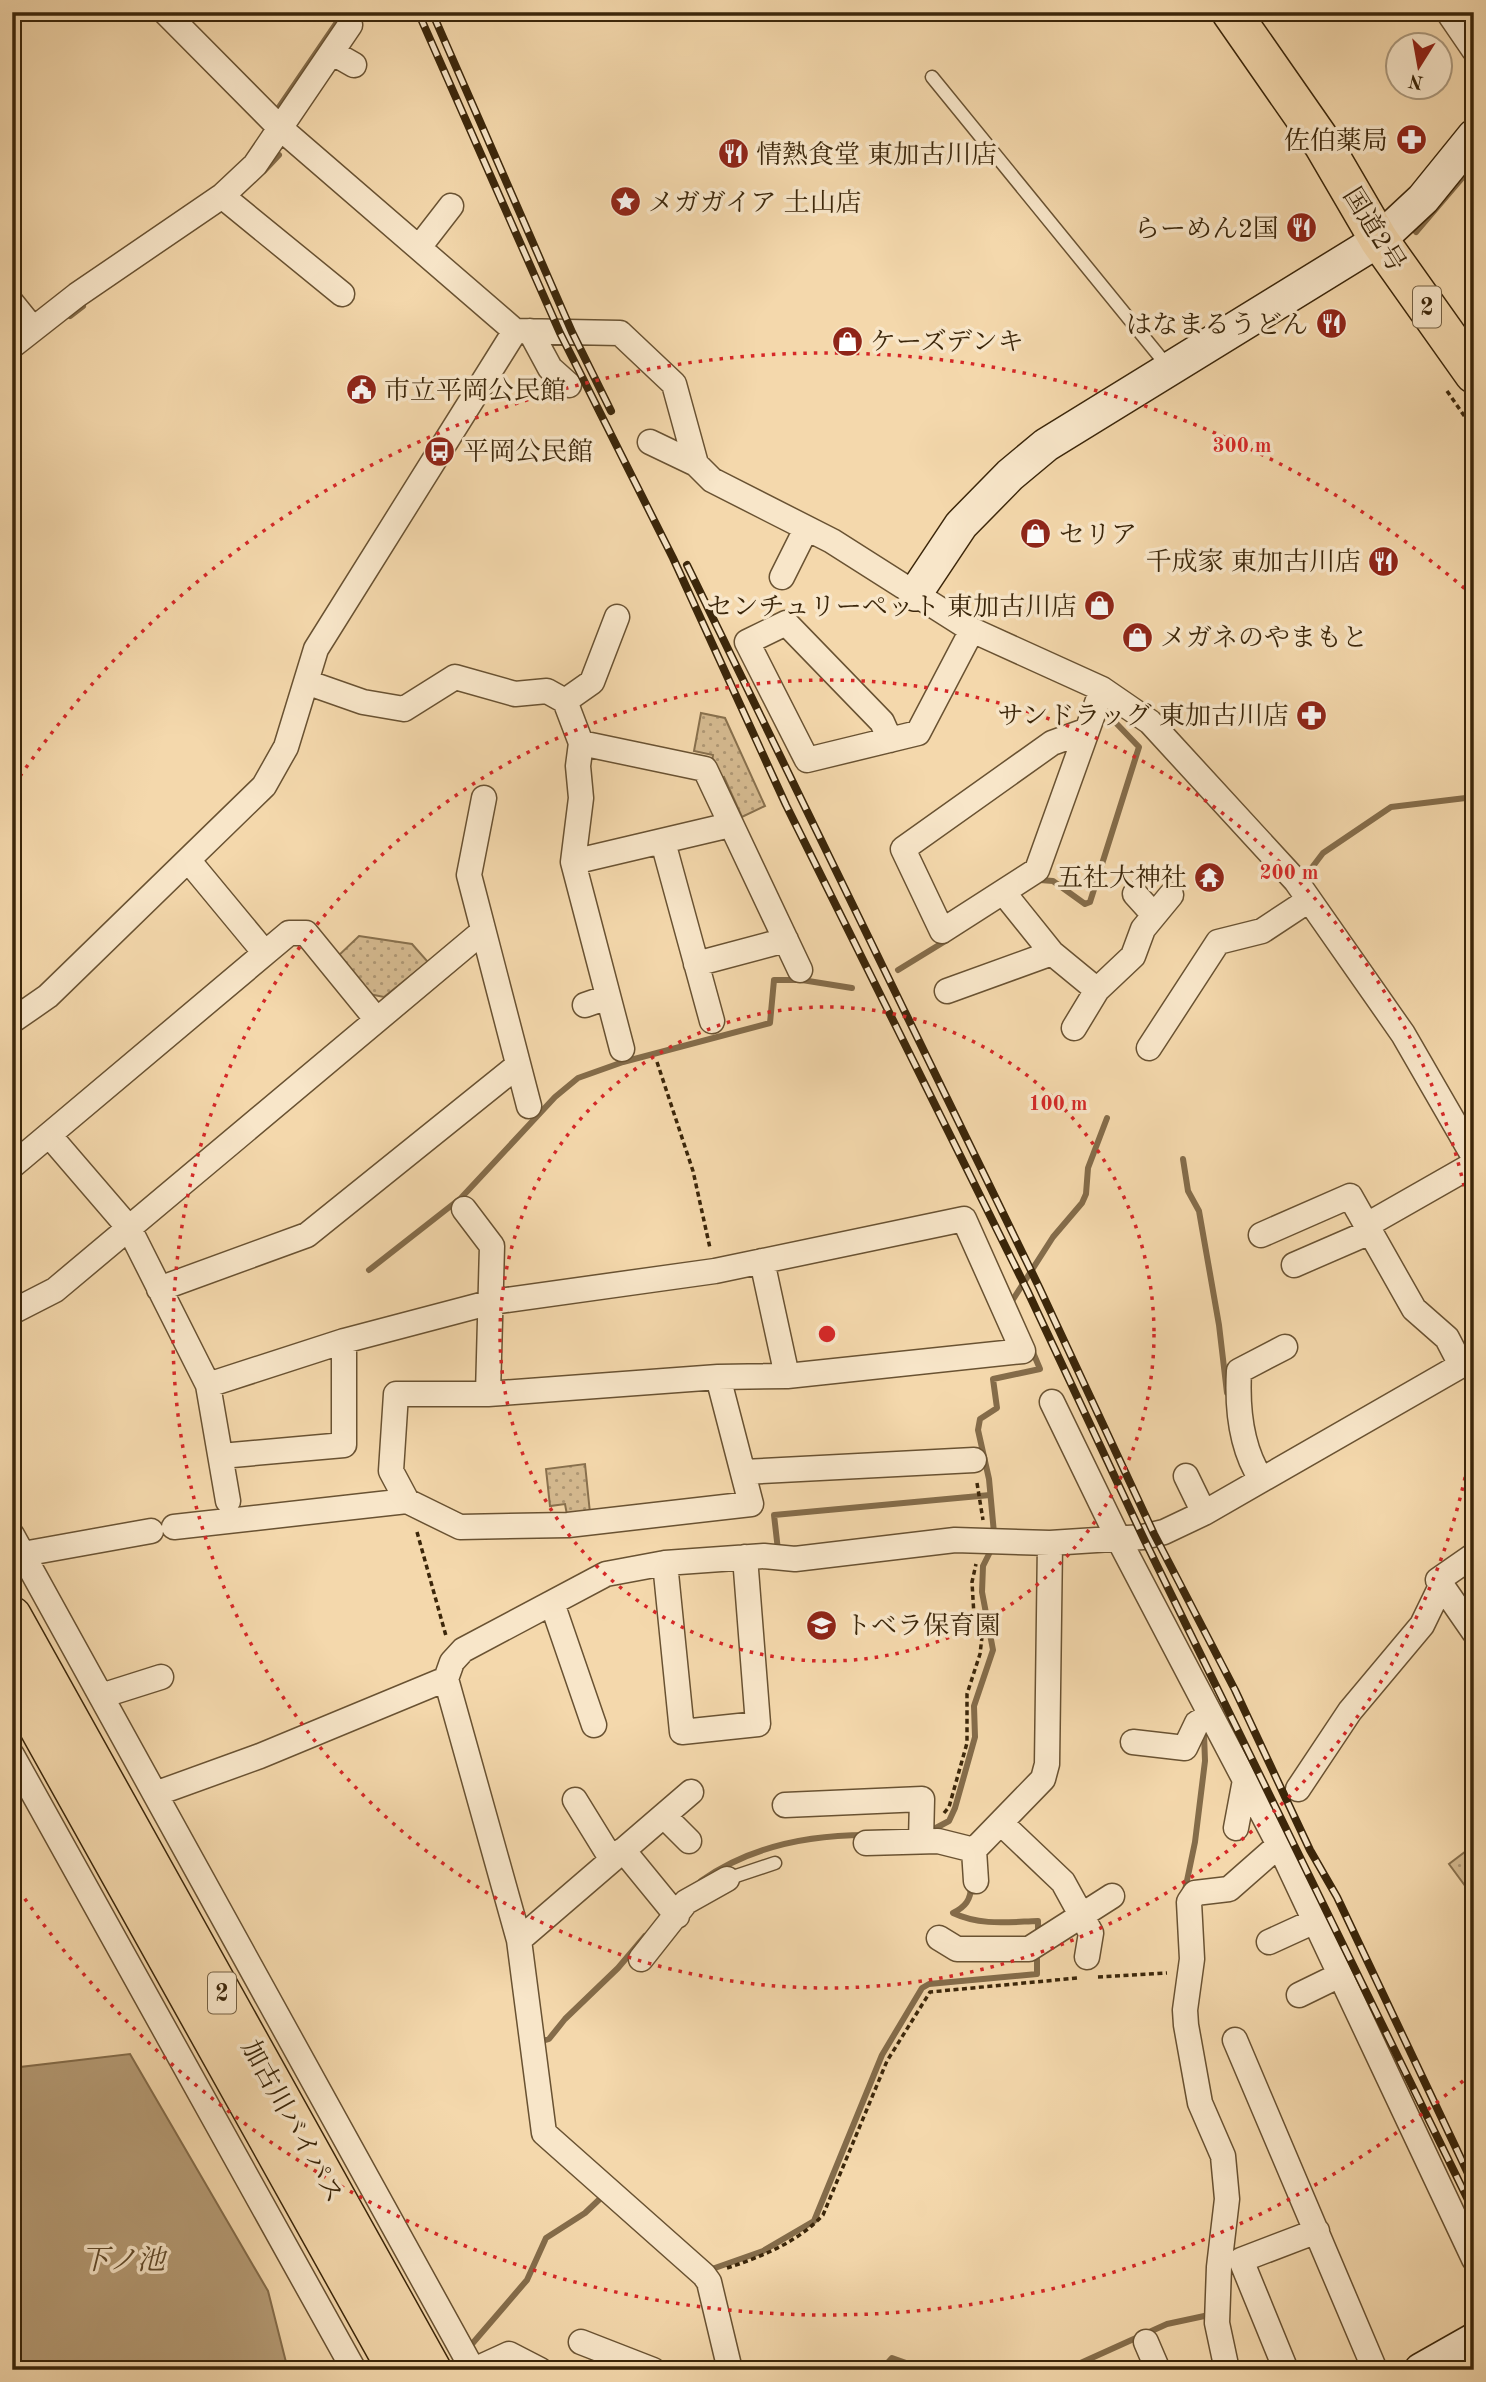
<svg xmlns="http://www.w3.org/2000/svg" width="1486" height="2382" font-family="'Old Standard TT','Noto Serif JP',serif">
	<defs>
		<pattern id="park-dots" width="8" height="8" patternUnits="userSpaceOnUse" patternTransform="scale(1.75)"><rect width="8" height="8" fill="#d5ba90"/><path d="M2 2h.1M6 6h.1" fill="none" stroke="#ae9774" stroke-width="1.8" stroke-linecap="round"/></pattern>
	</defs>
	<rect width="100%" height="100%" fill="#f4d8ac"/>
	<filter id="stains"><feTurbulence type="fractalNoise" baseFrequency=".00286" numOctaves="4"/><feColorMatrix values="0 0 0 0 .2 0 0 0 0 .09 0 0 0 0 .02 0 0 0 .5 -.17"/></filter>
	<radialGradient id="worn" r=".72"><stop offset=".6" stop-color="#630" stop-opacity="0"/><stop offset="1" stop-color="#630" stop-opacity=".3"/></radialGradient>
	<path fill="url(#park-dots)" stroke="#88704d" stroke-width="2" d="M701,713L725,718L765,806L742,817L724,777L721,778L712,761L713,755L694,751Z
		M359,936L412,944L428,962L384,997L369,994L338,956Z
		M585,1464L590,1513L567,1515L565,1504L550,1506L546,1469Z
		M1474,1845V1898L1449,1864Z"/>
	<path fill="#b59b75" stroke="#846c4a" stroke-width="2" d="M130,2054L268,2291L288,2370H12V2068Z"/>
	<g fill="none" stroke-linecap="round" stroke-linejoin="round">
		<path stroke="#846c4a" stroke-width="6" d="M275,113L344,12
			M264,171L279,155
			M1416,232L1474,164
			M70,316L83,306
			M1304,878L1323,853L1391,807L1474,797
			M1040,880L1053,881L1085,904L1090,902L1139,747L1116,723L1113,708
			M898,970L947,940
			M1183,1159L1188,1191L1199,1211L1219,1325L1227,1393
			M369,1270L461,1198L555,1097L578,1078L623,1062L770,1023L774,980H802L852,988
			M1012,1301L1053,1237L1082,1203L1086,1194L1088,1168L1107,1118
			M994,1533L989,1479L978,1430L980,1419L997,1408L993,1379L1040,1369L1032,1350
			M778,1550L774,1515L990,1495
			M932,1830L949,1821L955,1808L975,1737L974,1706L993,1650L982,1592L983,1566L990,1552
			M701,1881C749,1847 808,1835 866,1835
			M971,1886C971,1900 965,1907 953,1913C981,1926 1008,1922 1038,1921V1935
			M1184,1895L1195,1842L1205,1761L1204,1734
			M539,2042L549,2039L565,2019L618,1968L645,1936
			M712,2269L763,2251L814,2221L882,2055L922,1988L929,1984L1037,1974V1953
			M472,2344L527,2280L546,2238L585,2213L604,2195
			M881,2370L892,2358L926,2370
			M1065,2370L1167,2324L1209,2315"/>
		<defs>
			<path id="lane" d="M932,77L1169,368
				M727,1879L775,1863"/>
			<path id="street" d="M165,12L279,127L515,331L620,333L674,384L696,464L712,480L832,541L972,630L1102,689L1150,722L1296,881L1403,1034L1474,1157
				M1448,12L1474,50
				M333,53L354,65
				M222,196L342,294
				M420,246L451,206
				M12,303L33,329
				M530,331L550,368L569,385
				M12,346L77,295L222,196L255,165L350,25
				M650,442L696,464
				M782,577L806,529
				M306,682L363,702L404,709L455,677L515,694L547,691L565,701L581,743L578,766L581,798L573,862L622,1049
				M565,701L592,682L617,617
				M1085,731L1052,743L903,849L942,931L1037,870L1102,689
				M890,740L882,722L786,623L747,642L807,760L918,733L972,630
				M581,743L705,769L800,970
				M484,798L469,875L529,1106
				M663,842L712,1021
				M188,860L265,953
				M573,862L730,825
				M1003,892L1052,953L1097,990
				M1135,894L1154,915
				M696,964L786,940
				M947,991L1052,953
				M585,1005L608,997
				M12,1021L48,996L264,786L286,747L316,649L515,331
				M1074,1028L1097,990L1133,956L1143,929L1171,895
				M1149,1048L1218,942L1262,931L1309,900
				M49,1135L129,1228L208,1385L228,1501
				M12,1166L289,933H306L377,1020
				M464,1209L492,1246L488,1394
				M1367,1225L1474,1164
				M1261,1235L1350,1196L1414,1309L1447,1338L1461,1365
				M762,1261L787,1376
				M1294,1265L1370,1232
				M159,1289L307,1235L517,1066
				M12,1312L55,1290L482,932
				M208,1385L344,1341L492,1302L715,1271L964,1219L1023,1351L787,1376L718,1377
				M1052,1402L1118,1538L1279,1845L1474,2259
				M221,1456L344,1445V1341
				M743,1472L974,1460
				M1186,1476L1204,1513
				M1261,1479C1241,1448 1237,1407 1239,1371L1285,1347
				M174,1527L407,1501L460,1527L568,1525L751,1504L718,1377L488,1394H396L391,1471L407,1501
				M12,1535L473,2370
				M23,1554L151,1531
				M1474,1555L1438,1580L1474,1632
				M665,1563L682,1732L758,1724L745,1557
				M552,1603L594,1725
				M101,1696L161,1677
				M1133,1742L1185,1748L1197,1723L1211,1716
				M12,1755L354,2370
				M1298,1789L1350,1711L1422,1625L1440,1588
				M155,1794L260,1756L446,1679
				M575,1800L612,1860
				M785,1805L922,1799L921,1841
				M664,1816L689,1841
				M1001,1823L1063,1882L1091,1933L1087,1957
				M1236,1828L1245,1780
				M866,1843L938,1841L974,1850L1043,1779L1047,1764L1050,1543
				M623,1850L677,1916
				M974,1850L976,1881
				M939,1938L957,1949H1029L1112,1896
				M519,1940L691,1792
				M1269,1942L1315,1921
				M641,1959L686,1902L727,1879
				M1299,1995L1340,1975
				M1235,2040L1375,2370
				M581,2342L653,2370
				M1146,2342L1158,2370
				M474,2370L509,2354L540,2370
				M730,2370L709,2282L704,2275L544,2133L519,1940L446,1679L452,1662L463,1650L606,1574L665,1563L764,1556L795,1559L955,1540L1050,1543L1143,1537L1164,1532L1204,1513L1474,1358
				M1227,2370L1217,2323L1219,2267L1227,2199L1223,2156L1200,2103L1186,2025L1185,2010L1192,1959L1189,1902L1195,1893L1229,1889L1279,1845
				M1286,2370L1241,2260L1317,2231"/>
			<path id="secondary" d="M915,594L961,525L1010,475L1046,445L1379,240L1423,199L1474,136
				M1421,2370L1474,2340"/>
			<path id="highway" d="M1231,12L1323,144L1379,240L1474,374
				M12,1616L432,2370
				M12,1680L397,2370"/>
		</defs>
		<use href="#lane" stroke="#695232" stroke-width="15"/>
		<use href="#street" stroke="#695232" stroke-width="27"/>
		<use href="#secondary" stroke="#3b260a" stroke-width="36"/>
		<use href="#highway" stroke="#3b260a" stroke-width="41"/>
		<path stroke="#3b260a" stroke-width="3.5" stroke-dasharray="5 3.5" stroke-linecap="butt" d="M1447,391L1474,430
			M657,1062L693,1171L710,1248
			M977,1483L983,1520
			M417,1532L446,1636
			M944,1813L949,1807L967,1743V1694L980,1654L982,1637L974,1616L972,1582L976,1564
			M1098,1977L1167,1973
			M727,2268C761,2257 798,2242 823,2215L887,2061L930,1992L1077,1978"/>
		<use href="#lane" stroke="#f8e6c9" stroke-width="12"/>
		<use href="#street" stroke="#f8e6c9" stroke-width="24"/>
		<use href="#secondary" stroke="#f8e6c9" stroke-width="33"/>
		<use href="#highway" stroke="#f4d8ac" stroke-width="38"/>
		<defs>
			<path id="rail" d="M418,12L560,333L673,558L786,805L1027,1290L1143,1537L1474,2212
				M432,12L572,332L611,411
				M687,565L1039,1287L1154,1534L1235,1690L1310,1850L1337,1897L1474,2186"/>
		</defs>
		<use href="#rail" stroke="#3b260a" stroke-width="8"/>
		<use href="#rail" stroke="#f8e6c9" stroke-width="5" stroke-dasharray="16" stroke-linecap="butt"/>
	</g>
	<g fill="none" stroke="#d62828" stroke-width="3.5" stroke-dasharray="3.5 7">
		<circle cx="827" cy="1334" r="327"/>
		<path d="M1473 1436A654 654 0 1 1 1473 1232"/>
		<path d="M1471 2074A981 981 0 0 1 14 1883M14 785A981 981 0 0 1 1471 594"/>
	</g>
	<defs>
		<symbol id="pharmacy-disc" viewBox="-11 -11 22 22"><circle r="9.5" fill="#8f2418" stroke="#f8e6c9"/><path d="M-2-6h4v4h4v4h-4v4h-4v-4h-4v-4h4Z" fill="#fff"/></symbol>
		<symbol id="restaurant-disc" viewBox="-11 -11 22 22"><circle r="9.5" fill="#8f2418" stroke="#f8e6c9"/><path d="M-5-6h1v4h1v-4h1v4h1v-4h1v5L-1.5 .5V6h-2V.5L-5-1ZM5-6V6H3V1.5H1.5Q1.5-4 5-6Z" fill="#fff"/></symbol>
		<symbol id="sight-disc" viewBox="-11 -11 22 22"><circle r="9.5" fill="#8f2418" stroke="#f8e6c9"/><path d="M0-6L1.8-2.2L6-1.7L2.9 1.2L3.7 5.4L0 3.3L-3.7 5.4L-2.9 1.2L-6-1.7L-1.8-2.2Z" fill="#fff"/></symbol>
		<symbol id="shop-disc" viewBox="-11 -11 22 22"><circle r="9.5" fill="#8f2418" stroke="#f8e6c9"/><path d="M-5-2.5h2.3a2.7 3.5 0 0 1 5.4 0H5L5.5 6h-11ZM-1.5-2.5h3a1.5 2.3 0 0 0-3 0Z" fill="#fff"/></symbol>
		<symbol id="civic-disc" viewBox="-11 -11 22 22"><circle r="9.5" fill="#8f2418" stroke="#f8e6c9"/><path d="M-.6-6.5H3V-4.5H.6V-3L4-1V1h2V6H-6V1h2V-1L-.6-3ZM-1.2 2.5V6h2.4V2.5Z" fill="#fff"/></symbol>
		<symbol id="bus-disc" viewBox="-11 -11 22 22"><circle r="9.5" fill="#8f2418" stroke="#f8e6c9"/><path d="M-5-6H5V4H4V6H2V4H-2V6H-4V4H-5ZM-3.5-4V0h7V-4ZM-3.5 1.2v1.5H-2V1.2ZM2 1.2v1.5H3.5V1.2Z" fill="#fff"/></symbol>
		<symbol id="temple-disc" viewBox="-11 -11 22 22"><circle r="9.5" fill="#8f2418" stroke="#f8e6c9"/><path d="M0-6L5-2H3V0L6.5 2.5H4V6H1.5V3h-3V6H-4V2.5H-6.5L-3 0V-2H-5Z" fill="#fff"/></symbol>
		<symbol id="school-disc" viewBox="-11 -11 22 22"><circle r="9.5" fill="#8f2418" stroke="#f8e6c9"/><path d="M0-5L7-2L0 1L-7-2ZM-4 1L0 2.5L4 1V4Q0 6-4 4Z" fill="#fff"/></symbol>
	</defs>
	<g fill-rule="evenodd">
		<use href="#pharmacy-disc" x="1394" y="122" width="35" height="35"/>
		<use href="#restaurant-disc" x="716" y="136" width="35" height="35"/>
		<use href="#sight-disc" x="608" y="184" width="35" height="35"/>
		<use href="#restaurant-disc" x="1284" y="210" width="35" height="35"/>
		<use href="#restaurant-disc" x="1314" y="306" width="35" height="35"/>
		<use href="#shop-disc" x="830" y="324" width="35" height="35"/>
		<use href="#civic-disc" x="344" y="372" width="35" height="35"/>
		<use href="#bus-disc" x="422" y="434" width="35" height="35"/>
		<use href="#shop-disc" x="1018" y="516" width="35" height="35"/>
		<use href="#restaurant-disc" x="1366" y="544" width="35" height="35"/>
		<use href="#shop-disc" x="1082" y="588" width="35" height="35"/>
		<use href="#shop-disc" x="1120" y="620" width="35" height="35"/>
		<use href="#pharmacy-disc" x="1294" y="698" width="35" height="35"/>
		<use href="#temple-disc" x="1192" y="860" width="35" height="35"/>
		<use href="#school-disc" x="804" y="1608" width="35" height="35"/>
	</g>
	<g text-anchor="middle" stroke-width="7" stroke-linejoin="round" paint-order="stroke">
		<g fill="#f8e6c9" stroke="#746043" stroke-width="2">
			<rect x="1413" y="286.5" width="28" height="41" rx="5"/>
			<rect x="208" y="1972.5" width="28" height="41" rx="5"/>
		</g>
		<g font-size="24" font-weight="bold" fill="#3b260a">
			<text x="1427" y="315">2</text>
			<text x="222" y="2001">2</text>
		</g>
		<g font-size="26" fill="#3b260a" stroke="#f8e6c9" text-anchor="start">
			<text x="1388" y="149" text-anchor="end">佐伯薬局</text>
			<text x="756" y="163">情熱食堂 東加古川店</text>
			<text x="648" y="211">メガガイア 土山店</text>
			<text x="1279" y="237" text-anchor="end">らーめん2国</text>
			<text x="1308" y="333" text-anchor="end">はなまるうどん</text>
			<text x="870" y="350">ケーズデンキ</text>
			<text x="384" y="399">市立平岡公民館</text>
			<text x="463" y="460">平岡公民館</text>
			<text x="1059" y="543">セリア</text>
			<text x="1361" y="570" text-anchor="end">千成家 東加古川店</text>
			<text x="1077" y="615" text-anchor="end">センチュリーペット 東加古川店</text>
			<text x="1160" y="646">メガネのやまもと</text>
			<text x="1289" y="724" text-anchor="end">サンドラッグ 東加古川店</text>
			<text x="1187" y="886" text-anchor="end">五社大神社</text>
			<text x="845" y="1634">トベラ保育園</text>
		</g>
		<g font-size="26" fill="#3b260a" stroke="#f8e6c9">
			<text transform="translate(1375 229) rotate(58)" y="9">国道2号</text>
			<text transform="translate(293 2121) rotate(61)" y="9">加古川バイパス</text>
		</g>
		<g font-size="28" font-style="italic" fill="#60492a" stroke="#f8e6c9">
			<text x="123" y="2269">下ノ池</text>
		</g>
	</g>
	<circle cx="827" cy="1334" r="10" fill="#d62828" stroke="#f8e6c9" stroke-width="3.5"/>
	<g font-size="21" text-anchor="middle" font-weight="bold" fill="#d62828" stroke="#f8e6c9" stroke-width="7" stroke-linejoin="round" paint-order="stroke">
		<text x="1242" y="452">300 m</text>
		<text x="1289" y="879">200 m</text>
		<text x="1058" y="1110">100 m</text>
	</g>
	<rect width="1486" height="2382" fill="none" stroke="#f4d8ac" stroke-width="42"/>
	<rect x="14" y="14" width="1458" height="2354" fill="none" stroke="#3b260a" stroke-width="3.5"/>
	<rect x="21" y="21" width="1444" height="2340" fill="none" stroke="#3b260a" stroke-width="2"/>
	<g transform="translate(1419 66) rotate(191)"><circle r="33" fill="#f8e6c9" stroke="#ac997d" stroke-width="2"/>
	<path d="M0-5L12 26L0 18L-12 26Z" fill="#8f2418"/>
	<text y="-10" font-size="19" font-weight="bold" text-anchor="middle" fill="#3b260a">N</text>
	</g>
	<rect width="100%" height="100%" filter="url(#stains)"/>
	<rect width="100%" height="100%" fill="url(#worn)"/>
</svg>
